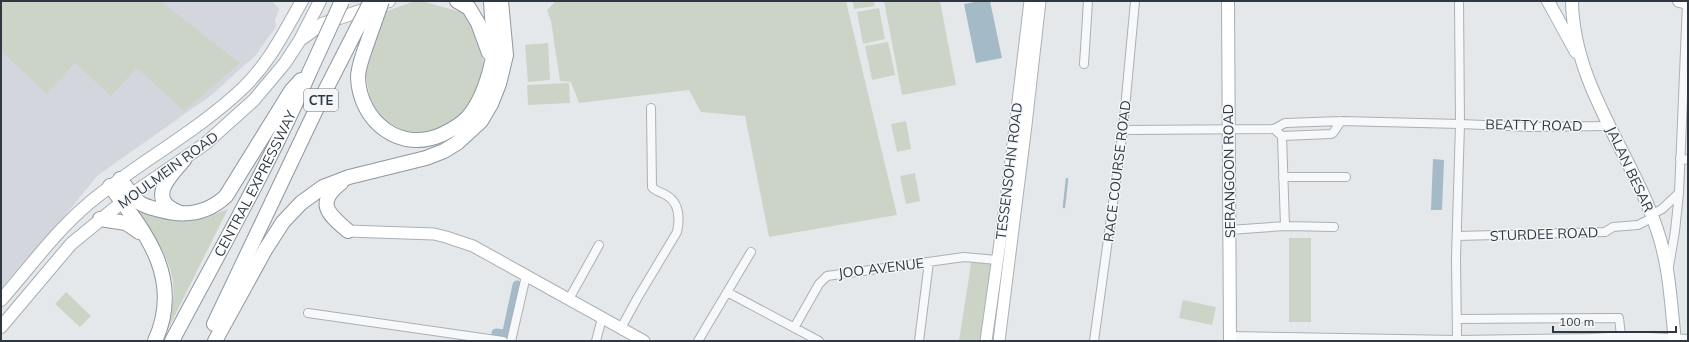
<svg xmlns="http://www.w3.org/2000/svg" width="1689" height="342" font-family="Mulish,sans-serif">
	<rect width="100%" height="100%" fill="#e5e8eb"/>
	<path fill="#d3d7dd" d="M1,1H272L279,9L275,20L276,27L255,56L240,69L213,94L97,176L50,234L1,289Z"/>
	<path fill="#ccd4c7" d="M1,1H160L240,63L184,111L137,68L111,96L75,63L47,94L1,51Z
		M415,1L425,2L464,13L477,37L485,67L475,98L464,112L452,123L427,134L405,131L387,122L380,116L370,98L366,76V62L384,12Z
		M556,1H846L897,215L769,237L745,116L701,112L689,90L579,103L571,82L560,81L551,21L547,10Z
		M853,1H874L875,6L854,9Z
		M884,1H940L956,85L902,95Z
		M879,8L885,39L863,44L857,12Z
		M888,42L895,75L872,80L865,46Z
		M548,43L550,80L528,82L525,45Z
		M569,83L570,103L528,105L527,85Z
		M906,121L911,149L897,152L891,124Z
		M915,173L920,201L906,204L900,176Z
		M135,209C170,222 193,224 228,209L166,333C168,322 172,311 173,300C178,266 153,234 135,209Z
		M1289,238H1311V322H1289Z
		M972,258L997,260L986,341H959Z
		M66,292L91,316L80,327L55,304Z
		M1183,300L1216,307L1212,325L1179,318Z"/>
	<path fill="#a4bac7" d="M980,1H990L1002,58L976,63L964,4Z
		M1433,159L1444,160L1442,210H1431Z"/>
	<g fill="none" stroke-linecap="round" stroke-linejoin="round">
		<path stroke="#a4bac7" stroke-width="2.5" d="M1064,207L1067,179"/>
		<path stroke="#a4bac7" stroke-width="9" d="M496,333L506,334
			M505,341L517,285"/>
		<defs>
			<path id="street" d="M1084,64L1088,1
				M1274,129L1282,136L1285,226
				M1123,130L1274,129L1285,123L1341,121L1460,124L1529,127L1609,126
				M1282,136L1331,134L1333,133L1341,121
				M1680,158L1688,160
				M1283,177H1346
				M1651,215L1662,209L1679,193
				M1229,230L1285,226L1334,227
				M1457,236L1605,232L1613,227L1638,225L1652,218
				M1669,267L1675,231L1679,193L1687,3
				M727,292L819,341
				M569,299L599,245
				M308,313L503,341
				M1457,319L1619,318L1621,336
				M621,328L638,297L677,232C680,218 680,203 666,195C661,192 655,191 652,187L651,108
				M794,328L819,284L827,276L964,257L997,260
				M1230,336L1457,340L1590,338L1628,336L1688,339
				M1457,340L1456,258L1460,124L1459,1
				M511,341L526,276
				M596,341L602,318
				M698,341L751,252
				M919,341L929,262
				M1094,341L1123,130L1135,1"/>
			<path id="secondary" d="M348,231L434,234L446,237L473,246L644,341
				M986,341L1008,186L1030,1
				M999,341L1026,125L1040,1"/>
			<path id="primary" d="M1228,1L1230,341
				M1548,1L1576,52
				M1572,1C1573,88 1636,158 1660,239C1670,273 1671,306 1675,341
				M1679,1L1688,3
				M303,38L322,24L389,1
				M1,300C30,267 55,232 88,204C137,163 197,132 243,88C270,62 284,32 302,1
				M1,327L71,244L132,194L205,144L254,100L285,63L300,40L320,1"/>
			<g id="highway">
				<path d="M457,1L469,8L478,23L489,53"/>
				<path d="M365,49C362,58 358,68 358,78C360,122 401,154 443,134C451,130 462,124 468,117C480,103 488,80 492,62C495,42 492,21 491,1"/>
				<path d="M120,179C126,186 132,197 140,203C146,207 153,208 160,210C185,217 207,214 226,196L291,91L301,80"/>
				<path d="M341,183C315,203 328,214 348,231"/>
				<path d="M110,186C147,234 183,279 155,341"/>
				<path d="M178,212C146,199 170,176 184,160"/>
				<path d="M100,219L126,223L139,232"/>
				<path d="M214,324L273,200"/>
				<path id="s1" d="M172,341C219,252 270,164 310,71"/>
				<path d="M215,341L265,250L283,222L301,203L323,187L349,177L426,158L444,151L457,143L481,121L491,104L499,84L506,55L501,1"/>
			</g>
		</defs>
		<use href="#street" stroke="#aab0b5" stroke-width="10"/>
		<use href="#secondary" stroke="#aab0b5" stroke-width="13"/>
		<use href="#primary" stroke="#a5aeb5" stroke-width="14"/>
		<use href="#highway" stroke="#8d97a0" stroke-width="16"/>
		<use href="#street" stroke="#f7f8f9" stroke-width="8"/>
		<use href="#secondary" stroke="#fff" stroke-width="11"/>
		<use href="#primary" stroke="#fff" stroke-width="12"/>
		<use href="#highway" stroke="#fff" stroke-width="14"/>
		<defs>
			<path id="highway-bridge" d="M365,49L382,1
				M310,71L342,1
				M273,200L323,95L371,1"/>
		</defs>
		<use href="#highway-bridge" stroke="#8d97a0" stroke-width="16" stroke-linecap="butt"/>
		<use href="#highway-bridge" stroke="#fff" stroke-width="14"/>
	</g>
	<g text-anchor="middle" stroke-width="3" stroke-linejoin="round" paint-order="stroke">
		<rect fill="#f4f6f8" stroke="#697179" stroke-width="1" x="304" y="89" width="34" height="22" rx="3"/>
		<g font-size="13" font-weight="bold" fill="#2e3842">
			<text x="321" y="105">CTE</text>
		</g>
		<g font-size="14" fill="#2e3842" stroke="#f4f6f8">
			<text transform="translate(1534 125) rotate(1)" y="5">BEATTY ROAD</text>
			<text transform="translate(1630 169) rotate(65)" y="5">JALAN BESAR</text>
			<text transform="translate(168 170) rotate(-36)" y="5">MOULMEIN ROAD</text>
			<text transform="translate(1009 171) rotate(-83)" y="5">TESSENSOHN ROAD</text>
			<text transform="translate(1117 171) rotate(-83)" y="5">RACE COURSE ROAD</text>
			<text transform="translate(1229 171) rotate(-91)" y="5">SERANGOON ROAD</text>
			<text dy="5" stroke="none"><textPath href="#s1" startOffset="178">CENTRAL EXPRESSWAY</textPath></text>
			<text transform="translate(1544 234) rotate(-2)" y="5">STURDEE ROAD</text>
			<text transform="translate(881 268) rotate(-7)" y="5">JOO AVENUE</text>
		</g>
	</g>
	<rect width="1689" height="342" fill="none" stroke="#2e3842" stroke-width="4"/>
	<path d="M1553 326v6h123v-6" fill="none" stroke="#2e3842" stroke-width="2"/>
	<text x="1559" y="326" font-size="12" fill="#2e3842" stroke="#f4f6f8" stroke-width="3" paint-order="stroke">100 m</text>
</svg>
